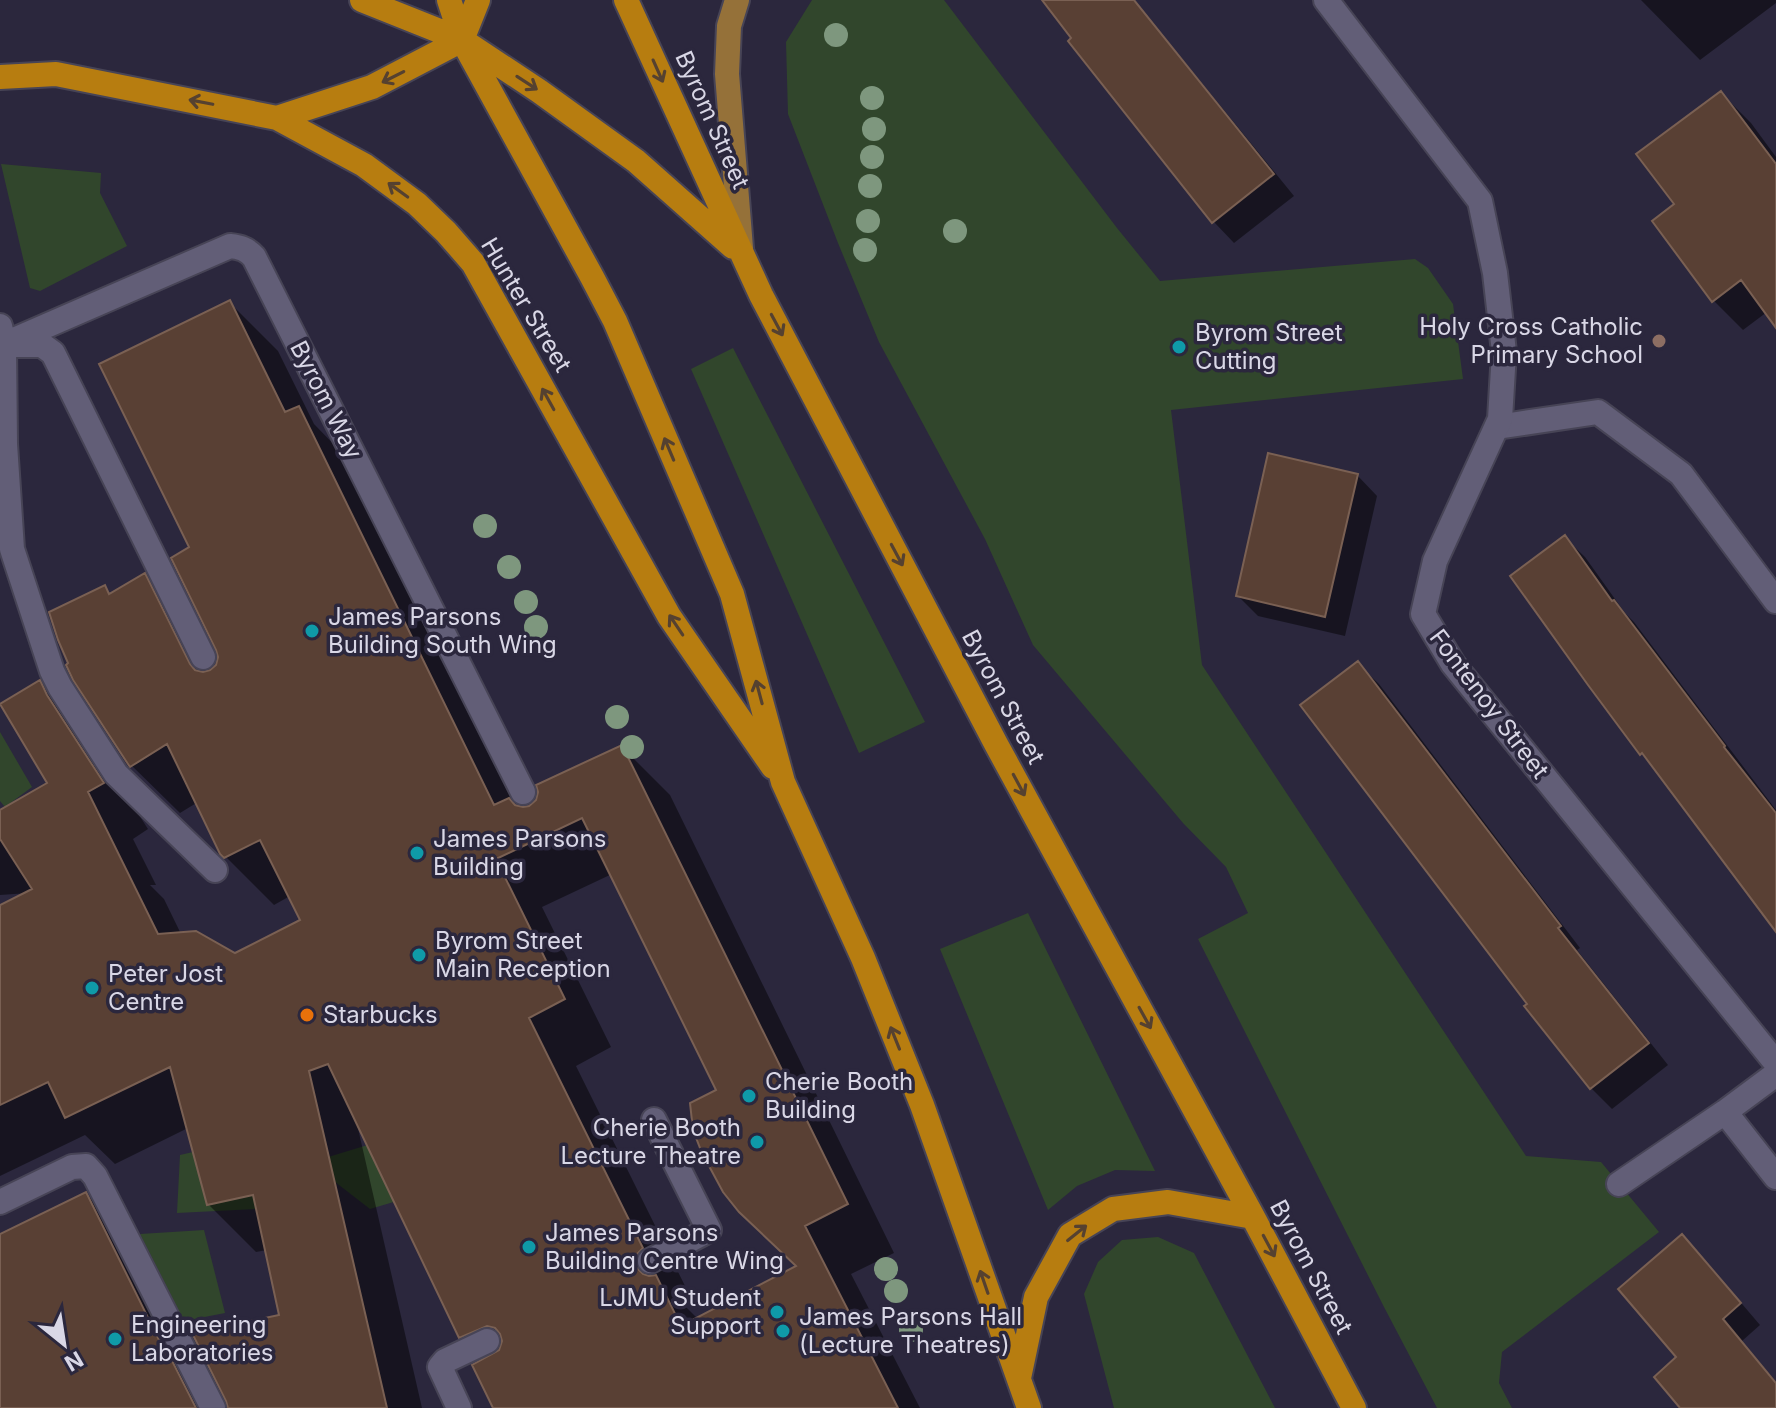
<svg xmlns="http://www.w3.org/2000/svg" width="1776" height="1408" font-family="Inter,sans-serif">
	<rect width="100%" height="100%" fill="#2b273d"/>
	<path fill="#31462c" d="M812,0H944L1117,228L1160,281L1415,259L1428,268L1453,304L1463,379L1171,410L1202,665L1526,1156L1601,1162L1659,1232L1502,1352L1499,1383L1512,1408H1437L1384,1307L1198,939L1248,913L1226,867L1183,823L1033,645L985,539L879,342L838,243L788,114L786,42Z
		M1,164L101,173L100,193L127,246L40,291L30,288Z
		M733,348L925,722L859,753L691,369Z
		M0,732L32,787L5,807L0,801Z
		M1028,913L1155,1171L1115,1170L1077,1186L1048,1210L940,949Z
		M371,1144L397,1201L370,1209L330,1178L325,1158Z
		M193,1152L207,1205L253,1195L256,1209L177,1213L180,1155Z
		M204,1230L225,1313L184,1321L140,1234Z
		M1158,1237L1194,1253L1275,1408H1114L1084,1294L1098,1262L1122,1240Z"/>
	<path fill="#0007" fill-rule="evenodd" d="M1044,0H1134L1294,196L1234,243L1214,222L1070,42L1074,39Z
		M1641,0H1776V3L1700,60Z
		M1721,93L1751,123L1776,157V325L1767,312L1743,330L1713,300L1676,204Z
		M230,303L278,351L314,424L346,457L518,808H530L622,747L670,795L894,1253L851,1274L920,1408H496L484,1360L460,1337L358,1123L357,1124L422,1408H230L281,1317L267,1250L256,1252L208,1204L188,1128L115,1164L85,1135L0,1176V907L29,893L0,895V812L49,784L39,683L85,728L93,743L148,829L133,839L156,885H150L164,899L181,934L235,956L303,921L290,896L274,905L222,853L198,802L180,813L129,763L71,663L104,587L112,595L145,576L192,623L215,669L220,657L192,548ZM612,874L719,1091L798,1268L698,1319L683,1304L690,1296L576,1066L611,1047L542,907Z
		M1357,475L1377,496L1345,636L1258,616L1238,596Z
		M1565,538L1585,557L1625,613L1634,622L1776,810V930L1656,768L1642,754L1589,684Z
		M1358,664L1379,684L1580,948L1577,950L1668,1065L1612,1109L1591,1088L1527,1006L1530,1005Z
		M86,1194L134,1242L218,1408H0V1236Z
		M1682,1237L1702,1257L1760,1325L1742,1341L1776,1382V1408H1683L1679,1357Z"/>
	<path fill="#594034" stroke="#7a6053" stroke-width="2" fill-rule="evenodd" d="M1042,0H1134L1274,174L1212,223L1068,41L1071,38Z
		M1721,91L1776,164V328L1741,280L1712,302L1652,221L1674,204L1636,154Z
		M230,300L285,412L299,406L494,805L509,798L515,805L523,807L529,806L536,800L538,792L536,785L622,745L848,1204L805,1226L898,1408H493L472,1365L499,1350L502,1341L500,1334L495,1328L487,1326L459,1338L328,1064L309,1071L387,1408H228L226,1401L192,1333L279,1315L253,1195L207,1205L170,1067L65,1118L48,1082L0,1105V905L32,889L0,839V810L47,783L0,704L40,680L47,695L104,783L88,792L158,934L196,931L235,953L300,920L260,840L224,858L220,854L167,744L130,767L128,764L73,680L66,665L68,663L58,640L49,612L105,585L109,594L145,573L190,664L195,670L203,672L210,670L216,665L218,657L216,650L171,558L189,547L99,364ZM582,818L716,1090L690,1103L693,1130L702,1153L723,1192L739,1212L796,1266L681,1326L656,1275L649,1276L643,1274L636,1267L635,1260L637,1254L643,1248L529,1018L565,999L496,859Z
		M1268,453L1358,474L1325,617L1236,596Z
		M1565,535L1612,601L1614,600L1725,746L1724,747L1776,813V932L1642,753L1640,755L1588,685L1510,576Z
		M1358,661L1561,926L1558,928L1649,1043L1590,1089L1524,1006L1527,1004L1300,705Z
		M86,1192L159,1340L161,1339L196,1408H0V1234Z
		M1682,1234L1741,1303L1723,1319L1776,1383V1408H1680L1654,1377L1676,1357L1618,1289Z"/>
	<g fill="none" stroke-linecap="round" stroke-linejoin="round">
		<defs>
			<path id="lane" d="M0,326L4,345L5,444L12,549L52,671L60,687L116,774L215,870
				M14,345H42L53,353L203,657
				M0,346L230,246C240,247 247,249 254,257L523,792
				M1497,427L1598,412L1681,474L1776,601
				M0,1202L72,1167L86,1166L95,1176L213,1408
				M650,1261L709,1230L654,1120
				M459,1408L440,1367L445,1361L487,1341"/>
			<path id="street" d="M1326,0L1480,201L1495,273L1504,352L1500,419L1435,561L1423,614L1453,664L1776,1063
				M1725,1112L1776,1177
				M1619,1184L1725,1112L1776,1074"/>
			<path id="primary" d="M737,0L729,26L727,74L741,248"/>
			<path id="highway" d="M362,0L462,40L539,91L636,161L733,247
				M449,0L462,40L592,277L615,321L732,594L783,782L863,958L922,1105L1029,1408
				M626,0L761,295L996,744L1253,1217L1354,1408
				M0,77L56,74L277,118L364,165L417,204L446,232L473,263L669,616L773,767
				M277,118L372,87L462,40L478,0
				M1019,1378L1036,1297L1070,1235L1113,1209L1168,1202L1253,1217"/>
		</defs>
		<use href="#lane" stroke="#474456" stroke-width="28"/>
		<use href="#street" stroke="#474456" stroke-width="28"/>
		<use href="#primary" stroke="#474456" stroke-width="28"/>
		<use href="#highway" stroke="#474456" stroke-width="28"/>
		<use href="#lane" stroke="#625e77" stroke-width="24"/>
		<use href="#street" stroke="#625e77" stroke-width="24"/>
		<use href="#primary" stroke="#957139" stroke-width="24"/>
		<use href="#highway" stroke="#b77d10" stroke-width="24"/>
	</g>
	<g fill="#7e977e">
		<circle cx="836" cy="35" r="12"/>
		<circle cx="872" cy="98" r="12"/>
		<circle cx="874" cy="129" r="12"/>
		<circle cx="872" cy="157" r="12"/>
		<circle cx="870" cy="186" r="12"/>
		<circle cx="868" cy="221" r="12"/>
		<circle cx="955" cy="231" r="12"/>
		<circle cx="865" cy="250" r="12"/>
		<circle cx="485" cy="526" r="12"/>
		<circle cx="509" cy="567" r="12"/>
		<circle cx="526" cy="602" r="12"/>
		<circle cx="536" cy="627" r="12"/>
		<circle cx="617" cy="717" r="12"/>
		<circle cx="632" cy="747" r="12"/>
		<circle cx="886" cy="1269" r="12"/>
		<circle cx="896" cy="1291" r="12"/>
		<circle cx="911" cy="1330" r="12"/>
	</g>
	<defs><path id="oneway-shaft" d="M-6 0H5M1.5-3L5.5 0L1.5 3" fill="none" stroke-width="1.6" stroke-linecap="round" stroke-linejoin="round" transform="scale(2)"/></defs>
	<g stroke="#554130">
		<use href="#oneway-shaft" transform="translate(658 71) rotate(66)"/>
		<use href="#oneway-shaft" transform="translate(393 77) rotate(153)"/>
		<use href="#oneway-shaft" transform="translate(527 83) rotate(33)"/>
		<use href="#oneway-shaft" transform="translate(201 102) rotate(-169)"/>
		<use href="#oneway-shaft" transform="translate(398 190) rotate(-144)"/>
		<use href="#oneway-shaft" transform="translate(777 325) rotate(62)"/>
		<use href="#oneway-shaft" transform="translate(548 399) rotate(-119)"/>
		<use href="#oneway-shaft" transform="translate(669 449) rotate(-113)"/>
		<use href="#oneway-shaft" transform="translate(897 555) rotate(62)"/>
		<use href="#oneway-shaft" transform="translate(676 625) rotate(-124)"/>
		<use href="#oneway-shaft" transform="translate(759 692) rotate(-105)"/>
		<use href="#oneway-shaft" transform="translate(1019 785) rotate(62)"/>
		<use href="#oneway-shaft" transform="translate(1145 1018) rotate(61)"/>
		<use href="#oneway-shaft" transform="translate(895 1038) rotate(-112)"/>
		<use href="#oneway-shaft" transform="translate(1077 1233) rotate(-39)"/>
		<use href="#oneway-shaft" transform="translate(1269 1246) rotate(62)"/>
		<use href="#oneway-shaft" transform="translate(984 1282) rotate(-109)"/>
	</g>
	<circle fill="#8d6e63" stroke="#2b273d" stroke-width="3" cx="1659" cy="341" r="8"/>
	<g fill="#0f9aa8" stroke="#2b273d" stroke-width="3">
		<circle cx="1179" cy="347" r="8"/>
		<circle cx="312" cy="631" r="8"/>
		<circle cx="417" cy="853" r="8"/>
		<circle cx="419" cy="955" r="8"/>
		<circle cx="92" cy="988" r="8"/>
		<circle cx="749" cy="1096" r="8"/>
		<circle cx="757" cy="1142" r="8"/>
		<circle cx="529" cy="1247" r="8"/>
		<circle cx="777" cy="1312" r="8"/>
		<circle cx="783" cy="1331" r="8"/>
		<circle cx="115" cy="1339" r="8"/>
	</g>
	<circle fill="#e8710a" stroke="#2b273d" stroke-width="3" cx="307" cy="1015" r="8"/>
	<g text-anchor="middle" stroke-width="7" stroke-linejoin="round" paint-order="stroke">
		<g font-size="24" fill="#d9d7e6" stroke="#2b273d">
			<text transform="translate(712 120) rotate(66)" y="8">Byrom Street</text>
			<text transform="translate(526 305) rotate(59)" y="8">Hunter Street</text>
			<text transform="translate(326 400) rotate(63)" y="8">Byrom Way</text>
			<text transform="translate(1003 697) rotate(62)" y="8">Byrom Street</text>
			<text transform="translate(1489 704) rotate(53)" y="8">Fontenoy Street</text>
			<text transform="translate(1311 1267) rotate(62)" y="8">Byrom Street</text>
		</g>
		<g font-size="24" fill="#d9d7e6" stroke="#2b273d" text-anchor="start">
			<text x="1643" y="335" text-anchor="end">Holy Cross Catholic<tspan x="1643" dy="28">Primary School</tspan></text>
			<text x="1195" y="341">Byrom Street<tspan x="1195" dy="28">Cutting</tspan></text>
			<text x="328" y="625">James Parsons<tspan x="328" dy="28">Building South Wing</tspan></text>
			<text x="433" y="847">James Parsons<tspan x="433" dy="28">Building</tspan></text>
			<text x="435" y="949">Byrom Street<tspan x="435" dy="28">Main Reception</tspan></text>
			<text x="108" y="982">Peter Jost<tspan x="108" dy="28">Centre</tspan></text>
			<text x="323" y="1023">Starbucks</text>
			<text x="765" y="1090">Cherie Booth<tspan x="765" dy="28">Building</tspan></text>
			<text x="741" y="1136" text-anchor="end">Cherie Booth<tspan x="741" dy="28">Lecture Theatre</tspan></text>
			<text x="545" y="1241">James Parsons<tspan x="545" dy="28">Building Centre Wing</tspan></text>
			<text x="761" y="1306" text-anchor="end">LJMU Student<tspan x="761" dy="28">Support</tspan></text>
			<text x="799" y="1325">James Parsons Hall<tspan x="799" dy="28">(Lecture Theatres)</tspan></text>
			<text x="131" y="1333">Engineering<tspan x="131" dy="28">Laboratories</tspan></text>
		</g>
	</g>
	<g transform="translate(64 1344) rotate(150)" stroke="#2b273d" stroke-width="6" paint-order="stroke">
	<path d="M0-6L14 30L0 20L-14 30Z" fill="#d9d7e6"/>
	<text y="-12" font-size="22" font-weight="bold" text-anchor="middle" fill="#d9d7e6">N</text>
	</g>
</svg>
